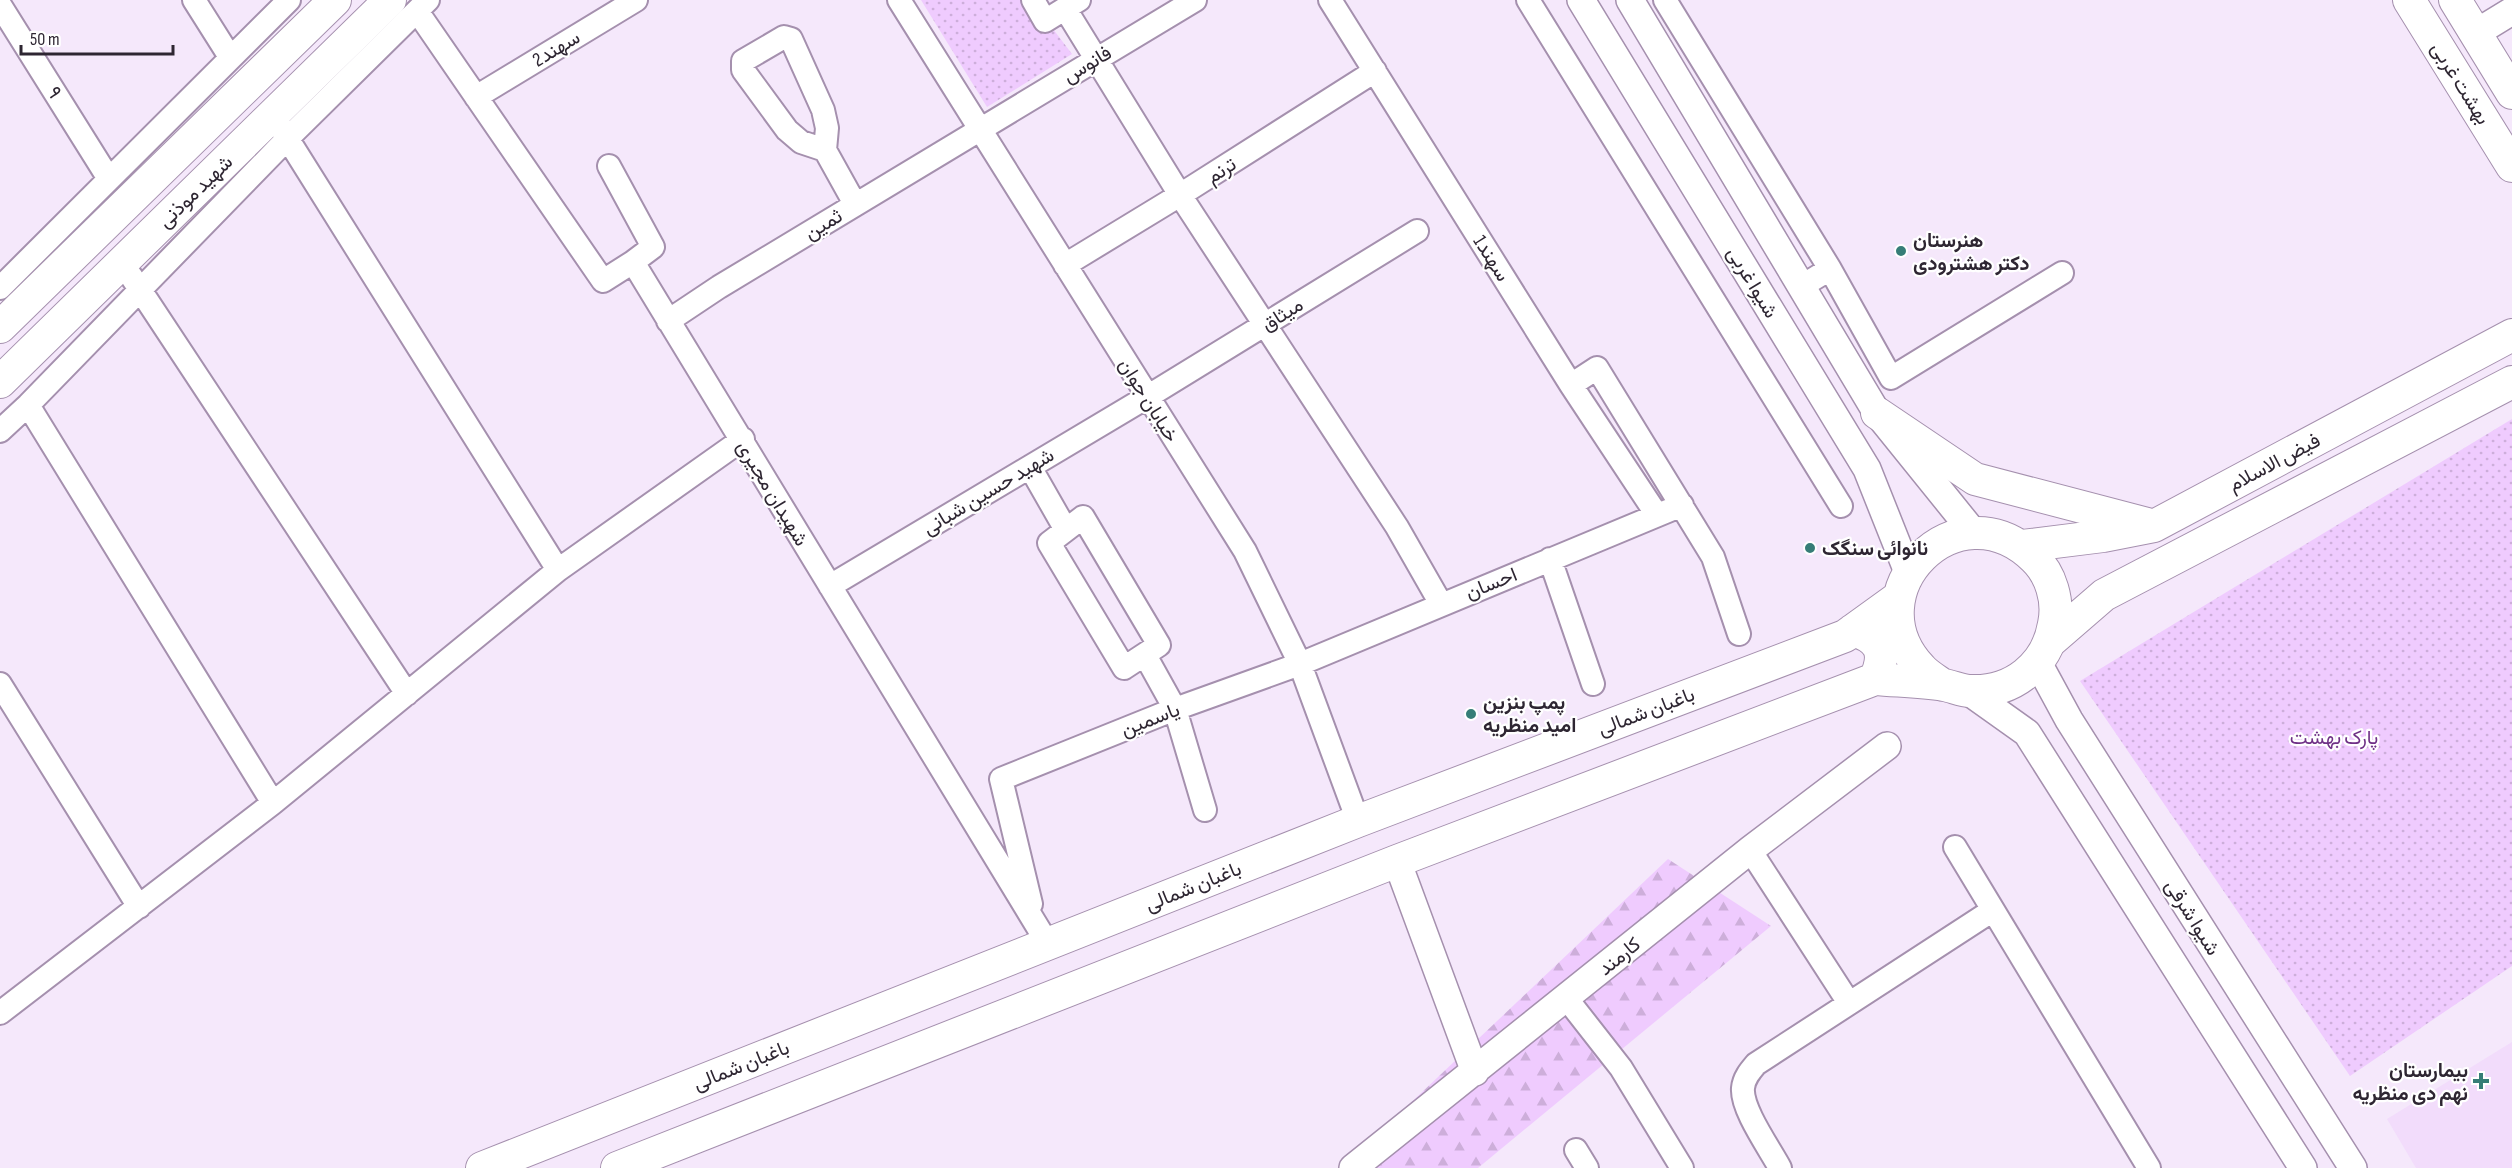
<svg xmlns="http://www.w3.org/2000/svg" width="2512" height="1168" font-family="'Sofia Sans Condensed',Vazirmatn,sans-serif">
	<defs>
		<pattern id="forest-firs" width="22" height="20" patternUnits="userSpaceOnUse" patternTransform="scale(1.5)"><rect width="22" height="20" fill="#efcbfe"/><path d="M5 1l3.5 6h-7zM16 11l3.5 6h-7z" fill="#cdaeda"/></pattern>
		<pattern id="park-dots" width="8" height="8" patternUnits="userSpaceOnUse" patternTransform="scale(1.5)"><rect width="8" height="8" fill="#efcbfe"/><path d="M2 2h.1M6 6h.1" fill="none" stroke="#cdaeda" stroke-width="1.8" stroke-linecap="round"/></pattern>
	</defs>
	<rect width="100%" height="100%" fill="#f5e8fb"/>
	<path fill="#f2dcfb" d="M2512,1042V1168H2416L2387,1119Z"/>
	<path fill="url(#forest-firs)" d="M1668,859L1771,926L1478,1168H1342Z"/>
	<path fill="url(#park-dots)" d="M921,0H1031L1072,54L987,107Z
		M2512,419V966L2350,1076L2080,681Z"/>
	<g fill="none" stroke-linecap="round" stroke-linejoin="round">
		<defs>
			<path id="minor" d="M194,0L230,57
				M899,0L1245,551L1300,664L1358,821
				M1033,0L1045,21L1079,0
				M1330,0L1571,385L1657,515
				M1528,0L1841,506
				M1665,0L1830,269
				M0,5L109,179
				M1066,10L1180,195L1397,527L1441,604
				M417,11L603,281L633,262L1048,944
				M476,97L636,0
				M279,125L558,570
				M825,150L801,142L787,130L743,70V61L784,37L791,39L823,110L827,128L825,150L855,204
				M609,166L653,247L633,262
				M1065,265L1180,195L1375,71
				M131,276L407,694
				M1802,286L1830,269L1891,378L2062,273
				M0,288L289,0
				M668,321L719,287L1195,0
				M1571,385L1597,368L1713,557L1739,634
				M28,405L273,803
				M0,431L28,405L288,138L428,0
				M1030,467L1066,530L1049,543L1124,668L1159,645L1083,517L1066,530
				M1550,559L1593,684
				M830,586L1147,397L1417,231
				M1145,655L1175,709L1205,810
				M0,684L139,907
				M1955,847L2149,1168
				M1750,850L1849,1003
				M1031,904L1001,779L1175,709L1300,664L1682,505
				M1567,999L1621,1068L1682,1168
				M0,1013L273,803L558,570L743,439
				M1576,1150L1587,1168
				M1780,1168C1770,1149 1741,1109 1743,1088C1744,1078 1750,1071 1756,1064L1993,910"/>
			<path id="tertiary" d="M1581,0L1867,469L1908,572
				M1630,0L1877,413L1973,532
				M2476,33L2512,11
				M2038,663L2069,720L2353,1168
				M1968,691L2027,733L2303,1168
				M1397,861L1475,1072
				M1353,1168L1750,850L1887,746"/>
			<path id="secondary" d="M2409,0L2512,166
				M2455,0L2512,93
				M0,327L335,0
				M0,382L390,0
				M1877,413L1975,479L2147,524
				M2022,546L2103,536L2154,526L2512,335
				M1853,630C1881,639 1887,653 1875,679
				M2052,640L2104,595L2512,382
				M482,1168L1358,821L1845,636L1899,597
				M617,1168L1397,861L1875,679C1898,681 1922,681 1944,685C1952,686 1961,691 1970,691C2012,693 2047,666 2054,624C2059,601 2051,574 2034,558C1957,483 1850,593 1921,668C1927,675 1936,680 1943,685"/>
		</defs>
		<use href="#minor" stroke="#a590ae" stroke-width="26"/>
		<use href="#tertiary" stroke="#a590ae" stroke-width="30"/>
		<use href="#secondary" stroke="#a590ae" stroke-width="34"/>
		<use href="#minor" stroke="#fff" stroke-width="22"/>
		<use href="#tertiary" stroke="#fff" stroke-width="27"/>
		<use href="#secondary" stroke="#fff" stroke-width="32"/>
	</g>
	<g fill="#367d77" stroke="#fff" stroke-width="2">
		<circle cx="1901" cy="251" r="6"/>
		<circle cx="1810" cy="548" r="6"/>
		<circle cx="1471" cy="714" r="6"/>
		<path d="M2478 1072h6v6h6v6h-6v6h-6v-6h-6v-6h6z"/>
	</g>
	<g text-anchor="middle" stroke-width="4.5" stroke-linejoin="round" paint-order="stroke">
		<g font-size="20" fill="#2e2632" stroke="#fff">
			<text transform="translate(556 48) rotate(-31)" y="7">2سهند</text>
			<text transform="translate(1087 64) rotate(-31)" y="7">فانوس</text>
			<text transform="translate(2461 83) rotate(58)" y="7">بهشت غربی</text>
			<text transform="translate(55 92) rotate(58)" y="7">۹</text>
			<text transform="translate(1221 170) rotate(-33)" y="7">ترنم</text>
			<text transform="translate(195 191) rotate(-44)" y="7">شهید موذنی</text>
			<text transform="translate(823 224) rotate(-31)" y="7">ثمین</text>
			<text transform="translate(1492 258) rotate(58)" y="7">1سهند</text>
			<text transform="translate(1753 282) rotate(59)" y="7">شیوا غربی</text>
			<text transform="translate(1282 314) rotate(-32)" y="7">میثاق</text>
			<text transform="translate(1149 400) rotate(58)" y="7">خیابان جوان</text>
			<text transform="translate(2274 462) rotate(-28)" y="7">فیض الاسلام</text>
			<text transform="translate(988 491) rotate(-31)" y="7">شهید حسین شبانی</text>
			<text transform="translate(773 493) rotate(59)" y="7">شهیدان مجیری</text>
			<text transform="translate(1491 583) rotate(-22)" y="7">احسان</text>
			<text transform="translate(1646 711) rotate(-21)" y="7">باغبان شمالی</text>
			<text transform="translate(1150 719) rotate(-21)" y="7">یاسمین</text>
			<text transform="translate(1193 886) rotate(-22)" y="7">باغبان شمالی</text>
			<text transform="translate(2193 917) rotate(58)" y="7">شیوا شرقی</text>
			<text transform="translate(1619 956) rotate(-39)" y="7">کارمند</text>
			<text transform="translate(741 1065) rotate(-22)" y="7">باغبان شمالی</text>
		</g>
		<g font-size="20" font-weight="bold" fill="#2e2632" stroke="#fff" text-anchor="start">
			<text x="1913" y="247">هنرستان<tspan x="1913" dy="23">دکتر هشترودی</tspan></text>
			<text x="1822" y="555">نانوائی سنگک</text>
			<text x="1483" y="709">پمپ بنزین<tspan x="1483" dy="23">امید منظریه</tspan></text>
			<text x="2468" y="1077" text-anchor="end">بیمارستان<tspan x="2468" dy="23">نهم دی منظریه</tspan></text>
		</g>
		<g font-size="20" fill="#6f3186" stroke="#fff">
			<text x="2334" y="744">پارک بهشت</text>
		</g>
	</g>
	<path d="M21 45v9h152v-9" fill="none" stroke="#2e2632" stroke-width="3"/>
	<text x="30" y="45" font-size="18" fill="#2e2632" stroke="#ffffff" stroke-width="4.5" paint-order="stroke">50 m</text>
</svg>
